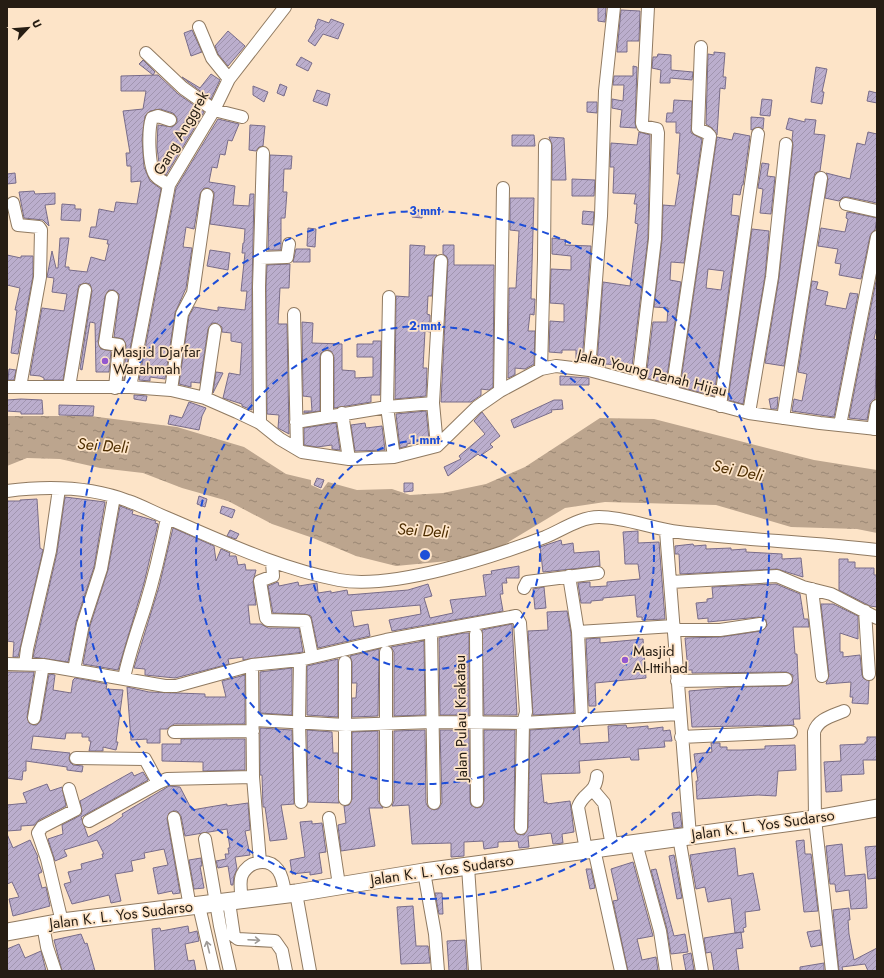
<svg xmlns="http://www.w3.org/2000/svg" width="884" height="978" font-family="Jost,sans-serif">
	<defs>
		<pattern id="water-ripples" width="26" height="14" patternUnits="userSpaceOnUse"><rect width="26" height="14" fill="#bca58e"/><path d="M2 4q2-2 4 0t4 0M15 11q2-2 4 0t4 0" fill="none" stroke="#998673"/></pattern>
		<pattern id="building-hatch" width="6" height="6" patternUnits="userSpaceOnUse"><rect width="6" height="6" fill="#bbaecd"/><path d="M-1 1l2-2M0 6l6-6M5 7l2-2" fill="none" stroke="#a195af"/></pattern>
	</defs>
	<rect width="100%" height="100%" fill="#fde4c8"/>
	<path fill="url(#water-ripples)" d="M7,416H90L177,427L244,447L286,474L311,480V485L322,490L328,482L357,490L392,489L410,495L443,493L486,484L525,467L600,418L654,419L814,460L877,470V533L857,529L791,527L716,505L605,502L565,508L497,549L448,561L396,566L356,556L313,538L272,524L228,501L182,488L143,473L100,468L60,459L27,458L7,466Z"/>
	<path fill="url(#building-hatch)" stroke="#786c89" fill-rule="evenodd" d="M598,7H606L605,22L598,21Z
		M621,10L640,11L639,41H627V52H617Z
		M318,19L329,23L331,19L344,24L338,39L323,34L315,46L308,41L316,28L315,27Z
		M192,30L202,52L191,56L184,33Z
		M228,31L245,46L228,66L218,54L215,46Z
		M714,52L725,53L723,77H726L725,89L720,88L717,135L712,128L706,124L708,54L714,55Z
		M658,54L671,55V70L693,72L692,80L670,78V83H660L661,70L652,68L653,57H657Z
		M301,57L312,63L308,71L296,65Z
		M143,60L155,72L153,75L139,64Z
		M633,66L637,67L635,123L636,128L620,127L622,110L612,108V99L623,101L624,85H613L614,76H633Z
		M816,67L827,69L822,92H824L822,104L811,102Z
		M211,74L220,80L211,99L188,82L182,77L200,88Z
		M158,75L178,94L204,112L166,175L162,172L159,163L157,147L158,125L172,127L177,123V118L173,113L160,109L150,111L145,116L142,139L144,167L150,181L161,189L124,380L126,345L123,339L114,337L119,298V294L114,290H109L105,296L98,342L101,349L111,351L109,372H96L95,323L90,322L82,370L80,369L92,291L90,284L86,283L79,285L78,289L63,380H44V378L40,376L30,375L42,308L64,311L67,294L52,292L54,278L47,277L52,251L56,268H58L60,238H69L65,267H69V270L87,272L91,257L105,261L109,244H107L108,240L89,237L91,227H96L99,209L114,212L116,202L137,204L141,181L131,182V166H127L126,153H130L123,111L143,109L146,91H121V76Z
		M280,84L287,87L284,96L277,93Z
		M253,86L268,92L264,102L253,95Z
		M317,90L330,94L327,106L313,101Z
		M869,91L877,93V103L867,101Z
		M762,99L772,100L770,116L760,115Z
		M674,100L692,101L691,133L702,139L684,263L671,262L670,280L681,282L666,383L646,378L653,322H667L668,308L654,307L662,240L663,205L675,206L680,174H677L680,133H676V122H666L667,113H673Z
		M587,102H597V113L587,112Z
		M751,117L764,118L763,129L759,127L751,130Z
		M789,118L805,122V119L816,120L814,134L825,135L820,171L815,173L814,177L784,366L765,363L779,278L793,145L792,140L793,131L786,129Z
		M218,119L239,124L232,141L228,140L225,155L220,154L217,168L212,167L209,182L235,186L233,205L249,206L250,194H254L252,287V410L242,406V404L223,398L229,373L240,375L242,343L231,341V333L222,332V327L216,323H212L208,329L200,383L191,382V387L179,384L189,316L194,307L218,311V307L245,310L247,291H241L245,253H242L243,243H244L245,229L210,224L214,196V192L208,188H204L200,194L194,229L186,227L183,247L192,248L186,288L175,313L165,379L150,377V381L139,380L176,188Z
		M250,125L265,126L263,146L259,147L256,151L249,150Z
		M639,132L650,135L648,238L632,366L605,364V367L597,364L603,282L630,286L638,224L635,223L637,204H634L636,194L613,193L614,167H610L611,143L637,145Z
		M868,132L877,134V203L848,197H843L839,201L825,198L828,179L826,173L850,179L857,143L865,145Z
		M734,133L750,136L743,185H742L740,195L733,194L731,215L739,216L714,396L680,387L717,137L732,140ZM708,269L724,271L721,290L706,288Z
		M512,135H534L535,146H512Z
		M549,137L564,138L566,180H552V145Z
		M270,155L292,156L291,169H284L283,192H287L285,218H281V250H268Z
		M762,163L769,164L767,176L775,177L771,214L760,213L763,189L758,188Z
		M15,173L16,183L7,184V174Z
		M572,179L595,180L594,196H572Z
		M34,191L35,194L55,193V204L45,205L49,226L43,220L24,218L19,192Z
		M510,198H534L531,299H535L534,315L530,314L528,331H535L534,364L525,369L515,368V375L508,378L509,288H516L519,231L510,230Z
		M62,204L75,205V209H81L80,221L61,220Z
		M412,209L423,210L422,218L412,217Z
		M583,211L594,212L593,225L582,224Z
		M847,212L877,218L875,230L870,236L861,279L839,275L841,264L835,263L838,249L818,246L821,228L845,232L848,219L846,218Z
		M308,228L316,229L315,247L307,246Z
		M752,229L769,231L765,276L743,404L728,400Z
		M552,238L566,240L565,245L591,246L582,362L576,361V350H562V353L549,352L550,321L564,322V304L550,303L551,269L571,270V256L552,254Z
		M410,245L425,246L424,255H437L434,261L432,296H428L427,314L430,315V332L425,331L423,368H427L426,396L395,399L396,296L409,297Z
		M443,245H454V265H494L493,387L489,390L481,389V395L471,402H441L448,261L447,257L443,254Z
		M296,249H310V262H293Z
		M210,250L230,253L228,270L207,266Z
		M7,255L21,258V256H33V276L18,354L11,353L17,310H15L20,288L7,285Z
		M290,264L289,288H280L278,324H287L289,434L278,428L279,415L267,414L266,287L267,265Z
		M877,276V326L874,339L877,340L875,399L870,404L867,420L849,418Z
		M812,281L818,282L816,289L828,292L825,305L846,309L850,293L858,294L834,417L792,411L794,399L802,401L807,374L798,372Z
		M302,322L313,323L312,343L342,344V370L355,371V378L373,377V357H357V344H373V341H381L380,395H371V402L334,408V357L331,351L327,350L321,353L320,357V411L304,413V411H312L311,397L303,396Z
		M9,369L16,370L14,380H8Z
		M216,372L223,373L213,393Z
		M560,376L589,378V385H560Z
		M134,395L147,396L146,401L134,399Z
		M778,397L777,409H771L769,399Z
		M21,399L42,400L43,414H21V412L7,411V400Z
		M554,400H562L563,409L551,410L552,412L514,428L511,420Z
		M189,402L206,408L202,416L199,430L168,424L170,415L182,418Z
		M59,405L94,406L93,416L59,415Z
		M426,411L429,439L407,444V446L400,448L396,414Z
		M482,412L500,436L490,444L493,447L480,456L478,454L448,476L444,467L461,459L459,456L485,434L474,421Z
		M336,423L340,450L332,449V445L317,447L304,445V428Z
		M365,423L366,428L382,426L385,450L355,451L351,425Z
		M317,478L324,480L321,488L314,485Z
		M404,483H413V491L404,492Z
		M199,496L207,499L205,507L197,504Z
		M65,497L105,502L94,567L76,622L68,662L33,657L57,553Z
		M37,499L40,548L43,550L18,657H13L14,642L7,641V501H20V500Z
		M120,506L133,511L132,514L156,521L155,523L158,524L144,583L118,670L83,664L90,626L108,570Z
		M222,506L235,510L232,518L220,513Z
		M173,528L214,546L216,561L221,549L230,553L229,556H236L238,565L245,564L246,570H256L253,582L256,605H248L250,624H261L268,628H299L303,652L243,660V657L228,659L229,664L175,678L145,675V669L134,668L159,587Z
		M230,530L239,534L236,539L227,536Z
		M638,531V543L659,542L665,619L642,620V617H637L635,595L603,598V600L591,601V603H581L578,583L590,582V587L607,586V582L640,579L638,564H625L624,545L623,532Z
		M561,540L562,545L573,543L574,553L599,551L600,566L543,572L540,547Z
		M693,544L694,546L706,545V549L731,548V550L746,549V552L782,554V559L801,558L803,577L777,569L680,574L679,554H675V546Z
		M839,559H848V562H855V568H874V575H877V607L870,606L839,590Z
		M519,566V578H506L507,583H502L503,594H500L503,611L392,631L389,620L421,614L420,605L351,611L354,627L368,624L370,636L318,648L311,616L305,614L273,613L268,586L278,582L279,586L298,582L299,586L317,583L318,593L331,591V593L347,590L348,595L408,590L428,584L432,596L424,598L430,618L453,613L450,600L486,596L483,575L492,574L491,571Z
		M776,584L800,594L804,619H808L809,627H793L795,654H797L800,719H793L794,725L692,727L689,691L735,687L786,686L792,683L793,675L786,672L692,673V670H688L685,638L721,637L761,631L767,626L766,620L759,617L708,622V618L698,619L696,603L707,602V599L713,598L712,587Z
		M544,587L546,608L535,609L533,589Z
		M821,604H833L858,616V639L840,633V652H843V657L860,655L862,675L863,678L869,681L868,704L852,703L853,697H850L851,682L826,684L829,675Z
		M567,611L571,633L574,713L533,715L528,631L548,630L547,612Z
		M512,624L517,715H484L482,630Z
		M464,633H469V715H440L439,638Z
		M600,638V643L643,639L646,678L595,683L596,706H589L586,639Z
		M424,641L425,715L394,716V652L391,647Z
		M379,649L378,716L352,717V698H356L357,683H352V662L350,656Z
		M338,659V717L307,715V666Z
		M292,668V715L260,713V672Z
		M7,672H34L27,717L29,723L33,725H37L41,720L49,674L55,675L53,690L71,693L73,680L75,678L107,684L106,689L123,690L116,742H118L116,750L103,747V751H89L91,741H89V737H82V733H66L65,739L33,736L31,749L70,753L69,758L70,762L73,765L83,766L82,772L67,770V767L26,761V771H23L22,780L7,778Z
		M245,675V724H174L167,729H160V743H147V739L131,740L127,687L149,692L205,694V697H226L222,681Z
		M626,725L627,728L648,726V729L663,727V731L670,730L672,741H664L665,747L638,749L639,760H631L630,757L579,761L580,773L541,774L544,803L547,802V804L570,801L574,832L562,834L563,843L553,844L551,833L528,836L529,847L519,848L518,841L498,842V847L484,849L483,841L464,842V856L451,857V843L412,844L409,805L392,806L394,801V731L425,730L426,803L428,807L434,810L438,809L442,803L440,730H469L470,801L471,805L477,808L481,807L484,801V730H515L514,828L517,834L524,835L528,828L530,730L579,727L580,744L609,742L608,726Z
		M260,728L292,730L294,804L281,805L287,839L270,841L265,807H263L262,775H260Z
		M307,730L332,732L333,753H338L339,803L308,802Z
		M378,731V801L383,808H369L375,846L341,851L338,825L346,823L344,806L349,805L352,799V732Z
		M867,737H877V760H863L864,774L841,775L842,791L826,792L824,762L841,761L840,745L865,744V742H867Z
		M181,739H245V770L203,771V762L162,761V744H181Z
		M711,743H720V747H727V750H741L765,749V746L795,745L796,770L778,771L776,796L758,795L697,799L696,781H698L694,754L712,752Z
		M132,772L134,776L143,772L148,780L81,817L88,837L112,824L123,816L122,814L169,786L180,787L192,810L227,804V806L248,803L250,830L245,831L250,855L235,857L237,869L234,876L233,885H231L228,866L218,868L216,861L226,859L225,854H229L228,848H230L227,829L185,836L181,816L177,811H173L169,813L167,819L180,893L173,894L172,891L158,894L153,868L168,865L164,849L144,853L145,858L131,861L133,871L115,874L121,901L111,903L109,895L72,904L64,884L71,882L68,872L82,869L81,864L103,858L102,854H104L97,840L64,850L67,856L55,861L48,839L63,834L62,825L81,815L82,811L80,801Z
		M47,784L50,791L62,787L66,806L39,820L35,825L21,826V830L7,831V805L27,803L23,793Z
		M680,812L682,827L674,828L672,813Z
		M312,821V824L322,823L326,852L319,853L322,873L310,875V872L292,874L290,860L305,857L300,822Z
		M7,834L13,848L30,840L38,857L37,858L42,872L38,874L42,888L46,887L50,906L13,916L9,899L19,897L12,882L7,884Z
		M804,840L805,854H811L818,911L804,912L796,841Z
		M842,844L845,876L865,874L867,908L851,909L849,890L836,892L835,884H830L826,846Z
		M877,846V878L868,879L865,847Z
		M735,848L738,876L753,873L760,910L745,912L746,927L743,928L744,932L735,933L731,898L708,902L705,887L696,889L690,855Z
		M674,855L682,898L677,899L669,856Z
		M201,858L202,866H200L204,888L194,889L189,860Z
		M633,862L653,936L637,939L642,960L656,957L658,971H628L613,901L618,900L611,869Z
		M586,869H591L595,888L590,889Z
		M656,869L674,936L685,934L688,952L671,954L667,929L651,870Z
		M435,893H442L443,914H439Z
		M413,906L416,946H428L430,963L401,964L397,907Z
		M849,908L850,920H848L849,934L854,960L877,948V971H868L865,964L842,967L843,971H839L833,910Z
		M188,926L189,933L197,931L199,941L185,944L188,961L194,960L196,971H155L152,929L160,928L161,931Z
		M820,930L822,945L811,947L807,932Z
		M741,932L743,948L736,949L739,971H714L711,952L706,953L704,938Z
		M81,934L85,944L87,943L95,971H62L54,940Z
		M465,940L467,971H449L447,941Z
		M19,944L25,958L41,951L46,971H7V949Z
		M691,953L694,970L686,971L683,955Z
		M824,963V971H800V967Z"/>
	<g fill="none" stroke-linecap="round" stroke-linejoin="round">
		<defs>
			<path id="minor" d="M199,27L212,58L229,79
				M146,53L183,88L214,110L242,117
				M169,185C165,182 159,180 156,176C148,167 148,129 152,118L158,116L170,120
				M13,203L18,225L39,227L41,230L40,277L20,387
				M846,204L877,211
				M260,258L287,257L289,244
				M112,297L105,343L119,345L115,388
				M389,297L387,407L394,457
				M294,314L297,448
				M327,357V415
				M541,369L544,259L545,145
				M589,370L601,216L605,91L614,7
				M638,382L655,239L658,133L657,129L643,126L642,123L648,7
				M7,387H130L171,390L205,398L237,412L260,423L280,439L302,452L349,459L394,457L437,446L477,407L500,391L541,369L556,366L589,370L749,413L820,423L877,429
				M69,387L85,290
				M130,387L169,185L214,110L229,79L285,7
				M171,390L182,314L193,293L207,195
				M500,391L503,188
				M672,392L710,136L707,133L698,129L701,47
				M205,398L215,330
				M720,406L758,134
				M342,413L349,459
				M749,413L772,277L786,144
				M783,418L821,178
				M296,422L387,407L433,403
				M260,423L259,287L263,153
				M840,425L877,237
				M873,429L877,406
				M437,446L433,403L441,261
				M7,491C46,486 91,487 128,501C140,505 153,512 165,517C222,541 277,568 339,580C392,590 493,557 545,537C562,530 580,517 599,517C626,517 653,529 679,532C745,540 811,542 877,550
				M666,531L690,836
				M272,562L273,576L260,581L266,618L268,620L305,621L312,656
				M569,576L578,632L582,720
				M671,582L777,576L803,587L831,594L877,618
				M524,588L527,582L598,573
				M812,589L822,676
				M865,611L869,674
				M674,630H720L760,624
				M431,632L434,803
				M578,632L674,626
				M476,634L477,801
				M300,660L299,722L301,802
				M7,664L43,665L165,686H176L252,665L300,660L386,640L516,616L520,623L526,712L523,723L521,828
				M25,664L27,649L50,551L59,489
				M252,665L253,777L260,862
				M74,670L83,624L101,569L114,497
				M124,678C129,654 137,631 145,607C154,578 161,548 167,518
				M677,681L786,679
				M34,718L43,665
				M253,720L346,725L432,722L523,723L679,714
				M174,732L253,731
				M681,737L791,732
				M76,758L145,759L158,783
				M593,790L604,803L612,846
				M345,799V662
				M386,801V652
				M174,818L190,907
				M329,818L339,885
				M89,821L158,783L167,779L253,777
				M679,837L702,971
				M205,839L220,926L230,971
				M636,843L660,931L666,971
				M594,849L621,971
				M586,850L578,807C583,792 596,794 597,776
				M468,867L475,971
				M424,872L435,934L438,971
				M296,893L310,971
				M242,900C241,892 239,882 242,875C249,861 268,857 278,870C283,877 284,887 285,894
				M229,902L234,936L238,939L275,941L282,951L286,971
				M199,906L214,971
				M62,922L47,859L38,833L42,827L75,810L69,789
				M43,925L47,947L55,971
				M832,971L815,819L814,732C818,719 832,716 844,711"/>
			<path id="highway" d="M7,932L62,922L296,893L424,872L815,819L877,808"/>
		</defs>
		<use href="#minor" stroke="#907a61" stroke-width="14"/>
		<use href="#highway" stroke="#907a61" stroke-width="19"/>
		<use href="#minor" stroke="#fff" stroke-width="12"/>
		<use href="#highway" stroke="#fff" stroke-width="17"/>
	</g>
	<defs><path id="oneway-shaft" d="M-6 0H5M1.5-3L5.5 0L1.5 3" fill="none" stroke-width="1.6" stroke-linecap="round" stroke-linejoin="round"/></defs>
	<g stroke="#9d9995">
		<use href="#oneway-shaft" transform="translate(254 940) rotate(3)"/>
		<use href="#oneway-shaft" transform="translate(208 947) rotate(-104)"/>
	</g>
	<g fill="none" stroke="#1d4ed8" stroke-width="2" stroke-dasharray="7 5">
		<circle cx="425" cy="555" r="115"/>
		<circle cx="425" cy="555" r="229"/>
		<circle cx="425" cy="555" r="344"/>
	</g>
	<g fill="#9358cf" stroke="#fde4c8" stroke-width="1.5">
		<circle cx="105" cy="361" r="4"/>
		<circle cx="625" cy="660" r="4"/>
	</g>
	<g text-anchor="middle" stroke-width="3.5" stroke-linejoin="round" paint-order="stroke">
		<g font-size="15" fill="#261d13" stroke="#fde4c8">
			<text transform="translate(181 133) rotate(-60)" y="5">Gang Anggrek</text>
			<text transform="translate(652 373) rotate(14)" y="5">Jalan Young Panah Hijau</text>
			<text transform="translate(461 718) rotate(-91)" y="5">Jalan Pulau Krakatau</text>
			<text transform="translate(763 825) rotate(-8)" y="5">Jalan K. L. Yos Sudarso</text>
			<text transform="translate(442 870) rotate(-8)" y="5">Jalan K. L. Yos Sudarso</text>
			<text transform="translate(121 915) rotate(-7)" y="5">Jalan K. L. Yos Sudarso</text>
		</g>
		<g font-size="15" fill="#261d13" stroke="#fde4c8" text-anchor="start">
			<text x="113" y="357">Masjid Dja'far<tspan x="113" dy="17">Warahmah</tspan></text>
			<text x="633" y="656">Masjid<tspan x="633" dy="17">Al-Ittihad</tspan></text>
		</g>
		<g font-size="16" font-style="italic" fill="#4e2e01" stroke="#fde4c8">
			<text transform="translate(103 445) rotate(5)" y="6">Sei Deli</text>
			<text transform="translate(738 470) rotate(12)" y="6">Sei Deli</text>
			<text transform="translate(423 530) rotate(4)" y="6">Sei Deli</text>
		</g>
	</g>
	<circle cx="425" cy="555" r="6" fill="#1d4ed8" stroke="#fde4c8" stroke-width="2"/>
	<g font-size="12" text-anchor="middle" font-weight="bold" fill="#1d4ed8" stroke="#fde4c8" stroke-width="3.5" stroke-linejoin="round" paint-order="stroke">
		<text x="425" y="215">3 mnt</text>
		<text x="425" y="330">2 mnt</text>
		<text x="425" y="444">1 mnt</text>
	</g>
	<rect width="884" height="978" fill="none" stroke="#261d13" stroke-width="16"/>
	<g transform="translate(28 28) rotate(64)" stroke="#fde4c8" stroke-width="3" paint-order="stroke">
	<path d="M0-3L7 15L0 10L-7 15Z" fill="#261d13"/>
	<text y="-6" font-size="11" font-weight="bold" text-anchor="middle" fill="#261d13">U</text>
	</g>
</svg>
